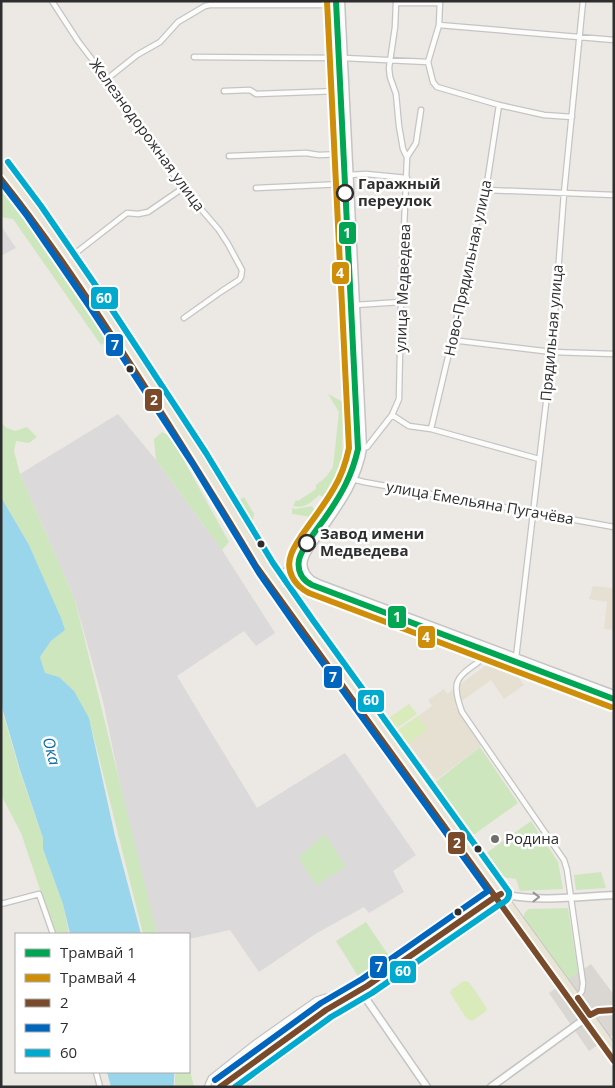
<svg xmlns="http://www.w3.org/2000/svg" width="615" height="1088" font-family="'Open Sans',sans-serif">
	<rect width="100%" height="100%" fill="#ece8e4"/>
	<path fill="#dcd9db" d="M1,226L16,248L1,256Z
		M118,414L156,460L222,550L275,633L256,646L244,631L177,676L257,808L345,753L416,855L393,871L404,892L369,913L364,907L317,933L259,972L230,930L189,939V934H157L128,823L103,701L75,600L20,474Z"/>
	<path fill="#e6e0d3" d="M593,586L614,588V630L604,629L607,602L589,599Z
		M489,663L514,671L524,685L504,699L491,680L455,706L481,746L436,780L398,730L432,706L428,700L444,689L447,694Z"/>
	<path fill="#cee6be" d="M1,186L24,214L109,340L101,345L13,219L1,217Z
		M328,394L343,402L342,470L340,477L326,498L319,495C311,503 304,509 293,506L296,500L298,501L316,489V485L326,477L333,467L339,412Z
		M1,423L7,428L15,431L27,427L37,437L29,443L16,441L14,451L20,474L75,600L157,934H143L89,718L59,677L45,674L40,657L51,641L65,630L29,545L1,497Z
		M162,432L171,437L229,542L222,550L156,460L154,439Z
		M244,497L254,514L253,520L249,522L237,502Z
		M312,506L316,513L312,517L292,514V508L295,509Z
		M1,706L19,769L43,838V849L63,903L69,934H55L21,833L1,795Z
		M480,747L518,803L472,836L434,783Z
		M531,821L558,862L563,889L520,891L516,879L502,877L485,854Z
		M325,834L346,867L316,885L298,858Z
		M601,872L606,888L576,890L574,875Z
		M568,908L580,986L575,989L523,918L525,912L529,909Z
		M366,922L389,956L358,976L336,941Z
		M189,1066L194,1087H175C174,1082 176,1077 175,1072H189Z"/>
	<path fill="#d9eabb" d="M409,704L417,714L397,728L389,718Z
		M418,716L427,730L408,744L398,730Z
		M464,981L469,982L486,1007L487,1010L485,1012L472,1021L467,1019L450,993L451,990Z"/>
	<path fill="#dad6d2" d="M591,964L614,995V1034L589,1051L549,993Z"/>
	<path fill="#99d6ec" d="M1,497L29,545L61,618L65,630L51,641L40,657L45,673L59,677L74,691L89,718L115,836L141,934H70L63,904L43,849V838L20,770L1,704Z
		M107,1072H174C175,1077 173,1082 174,1087H111Z"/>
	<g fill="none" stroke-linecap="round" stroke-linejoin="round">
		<defs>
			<path id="street" d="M52,1L78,41L107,79L183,188L219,230L228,244L242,270L241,277L239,280L222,291L184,318
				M440,1L439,25L428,62L433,82L437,87L499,105L544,115L572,117
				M439,25L614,40
				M194,57L344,58L428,62
				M107,79L137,55L160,42L178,22L205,6L210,5H333
				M224,91L250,90L256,94L338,91
				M229,156L306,153L319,155L341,154
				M407,157L403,149L399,126L396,94L390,77L389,68L395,27L396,3H440
				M348,175L366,174L407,178
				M256,188L343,184
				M486,190L614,195
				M68,259L127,213L138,214L148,212L183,188
				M355,305L401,302
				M452,340L552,352L614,354
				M392,415L409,426L431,429L539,459
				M431,429L452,340L480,207L486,190L499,105
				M362,448L367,447L392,415L399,399L401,302L407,157L416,143L421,110
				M352,479L364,482L614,527
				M487,654L485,657C459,677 449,677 462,712L564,860L567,870L583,983L582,991L577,998
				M516,658L552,352L564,193L583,1
				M1,904L39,894L53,934
				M96,1072L100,1087
				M207,1087L211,1078L255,1043L316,1000L325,997H349L341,1009L330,1019L238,1087"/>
			<path id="secondary" d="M285,574C297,572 307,577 318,583L614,694
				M312,580C306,575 302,568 304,560C306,551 315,541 320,533C338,507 358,481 363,448L341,1
				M270,583L288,570L292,566C314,528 349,492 355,448L349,298L332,1
				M275,590L288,581L300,584L614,702
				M501,894C538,902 577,897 614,895
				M360,990L427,1087
				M491,1087L590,1015L598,1011L614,1010"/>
			<path id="primary" d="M1,167L34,211L98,304L199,458L261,560L279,587L614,1049
				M1,179L29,214L117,343L221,506L256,566L348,694L614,1061
				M220,1087L326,1010L367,986L498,896"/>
		</defs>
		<use href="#street" stroke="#c5c4c5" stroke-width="7"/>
		<use href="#secondary" stroke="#c5c4c5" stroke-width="9"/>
		<use href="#primary" stroke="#c6c5c4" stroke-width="9"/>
		<use href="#street" stroke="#fcfcfb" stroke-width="4.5"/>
		<use href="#secondary" stroke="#fcfcfb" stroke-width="6"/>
		<use href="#primary" stroke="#e8e4d6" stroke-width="7"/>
		<defs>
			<path id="bus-1" d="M1,179C53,244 99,315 144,385C182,445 220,505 256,566L614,1061
				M578,998L590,1015L598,1011L614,1010
				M220,1087L326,1010L367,986L495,897L501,894"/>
			<path id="bus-2" d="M1,182L27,216L91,309L192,463L259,573L298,629L488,891L362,979L321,1003L215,1080"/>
			<path id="bus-3" d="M8,162L41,206L105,299L206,453L273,563L312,619L509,892C510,899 505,902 499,905L372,993L331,1017L235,1087"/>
		</defs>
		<use href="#bus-1" stroke="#fff" stroke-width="10"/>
		<use href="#bus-2" stroke="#fff" stroke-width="10"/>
		<use href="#bus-3" stroke="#fff" stroke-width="10"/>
		<use href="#bus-1" stroke="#7a4b2a" stroke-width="6"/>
		<use href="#bus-2" stroke="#0065bd" stroke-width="6"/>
		<use href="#bus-3" stroke="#00a9ce" stroke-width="6"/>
		<defs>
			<path id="tram-1" d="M336,1L358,449C352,476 341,495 325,518C318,528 301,549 299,560C297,571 302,580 312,585L614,699"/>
			<path id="tram-2" d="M327,1L349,448C346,462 342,475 334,488C325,504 313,519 302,535C298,541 293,548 291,555C285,571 295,586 309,593L611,707"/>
		</defs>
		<use href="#tram-1" stroke="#fff" stroke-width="10"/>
		<use href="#tram-2" stroke="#fff" stroke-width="10"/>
		<use href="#tram-1" stroke="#00a651" stroke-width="6"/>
		<use href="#tram-2" stroke="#cf8e09" stroke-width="6"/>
	</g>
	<defs><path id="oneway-chevron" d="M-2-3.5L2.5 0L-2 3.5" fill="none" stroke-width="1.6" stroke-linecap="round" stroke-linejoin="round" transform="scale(1.25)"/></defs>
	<use stroke="#959594" href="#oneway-chevron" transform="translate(536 897)"/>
	<g fill="#fff" stroke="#2e2e2e" stroke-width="2.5">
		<circle cx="345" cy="193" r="8"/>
		<circle cx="307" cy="543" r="8"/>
	</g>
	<g fill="#2e2e2e" stroke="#fff" stroke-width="2">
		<circle cx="130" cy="369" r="4.5"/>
		<circle cx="261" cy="544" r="4.5"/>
		<circle cx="478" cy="849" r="4.5"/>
		<circle cx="458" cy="912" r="4.5"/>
	</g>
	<circle fill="#706f6e" stroke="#fff" stroke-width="2" cx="495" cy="839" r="5"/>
	<g text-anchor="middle" stroke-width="5" stroke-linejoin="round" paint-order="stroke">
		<g font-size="15" fill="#2e2e2e" stroke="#fff">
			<text transform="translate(147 135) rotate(54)" y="5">Железнодорожная улица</text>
			<text transform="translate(468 268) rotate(-78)" y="5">Ново-Прядильная улица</text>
			<text transform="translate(403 288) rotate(-88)" y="5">улица Медведева</text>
			<text transform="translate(552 333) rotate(-85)" y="5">Прядильная улица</text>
			<text transform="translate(480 503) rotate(10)" y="5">улица Емельяна Пугачёва</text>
		</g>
		<g font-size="15" font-weight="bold" fill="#2e2e2e" stroke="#fff" text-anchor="start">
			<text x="358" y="189">Гаражный<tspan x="358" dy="17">переулок</tspan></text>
			<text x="320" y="539">Завод имени<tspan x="320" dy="17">Медведева</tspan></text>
		</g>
		<g font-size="15" fill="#2e2e2e" stroke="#fff" text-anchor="start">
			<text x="505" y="844">Родина</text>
		</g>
		<g font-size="16" font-style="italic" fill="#0d6fa3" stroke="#fff">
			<text transform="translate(52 751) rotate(75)" y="6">Ока</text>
		</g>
	</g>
	<g stroke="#fff" stroke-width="2">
		<rect x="338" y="221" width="19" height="24" rx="5" fill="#00a651"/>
		<rect x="331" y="261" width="19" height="24" rx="5" fill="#cf8e09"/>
		<rect x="90" y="286" width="29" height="24" rx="5" fill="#00a9ce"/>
		<rect x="105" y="333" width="19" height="24" rx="5" fill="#0065bd"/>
		<rect x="144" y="388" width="19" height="24" rx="5" fill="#7a4b2a"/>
		<rect x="387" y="605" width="20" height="24" rx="5" fill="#00a651"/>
		<rect x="417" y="625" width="19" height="24" rx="5" fill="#cf8e09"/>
		<rect x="323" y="665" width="20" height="24" rx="5" fill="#0065bd"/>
		<rect x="357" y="689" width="28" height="24" rx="5" fill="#00a9ce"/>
		<rect x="447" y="831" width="19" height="24" rx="5" fill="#7a4b2a"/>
		<rect x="369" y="955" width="19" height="24" rx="5" fill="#0065bd"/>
		<rect x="389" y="960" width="28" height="24" rx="5" fill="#00a9ce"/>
	</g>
	<g font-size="14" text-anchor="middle" font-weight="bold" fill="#fff">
		<text x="347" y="238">1</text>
		<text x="340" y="278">4</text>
		<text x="104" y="303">60</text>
		<text x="115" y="350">7</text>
		<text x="154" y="405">2</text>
		<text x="397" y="622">1</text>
		<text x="426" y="642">4</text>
		<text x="333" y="682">7</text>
		<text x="371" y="705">60</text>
		<text x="457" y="848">2</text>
		<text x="379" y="972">7</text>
		<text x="403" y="976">60</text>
	</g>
	<rect width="615" height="1088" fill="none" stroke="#2e2e2e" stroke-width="5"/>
	<rect x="15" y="933" width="175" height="140" fill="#ffffff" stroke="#ababab"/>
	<rect x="25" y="949" width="25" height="8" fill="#00a651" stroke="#ababab"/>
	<text x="60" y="958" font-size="15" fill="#2e2e2e">Трамвай 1</text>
	<rect x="25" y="974" width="25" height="8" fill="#cf8e09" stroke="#ababab"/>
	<text x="60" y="983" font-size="15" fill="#2e2e2e">Трамвай 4</text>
	<rect x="25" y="999" width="25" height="8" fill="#7a4b2a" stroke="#ababab"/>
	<text x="60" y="1008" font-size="15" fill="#2e2e2e">2</text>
	<rect x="25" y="1024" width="25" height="8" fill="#0065bd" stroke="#ababab"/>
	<text x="60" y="1033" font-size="15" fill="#2e2e2e">7</text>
	<rect x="25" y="1049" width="25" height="8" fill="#00a9ce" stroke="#ababab"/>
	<text x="60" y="1058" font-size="15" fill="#2e2e2e">60</text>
</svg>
